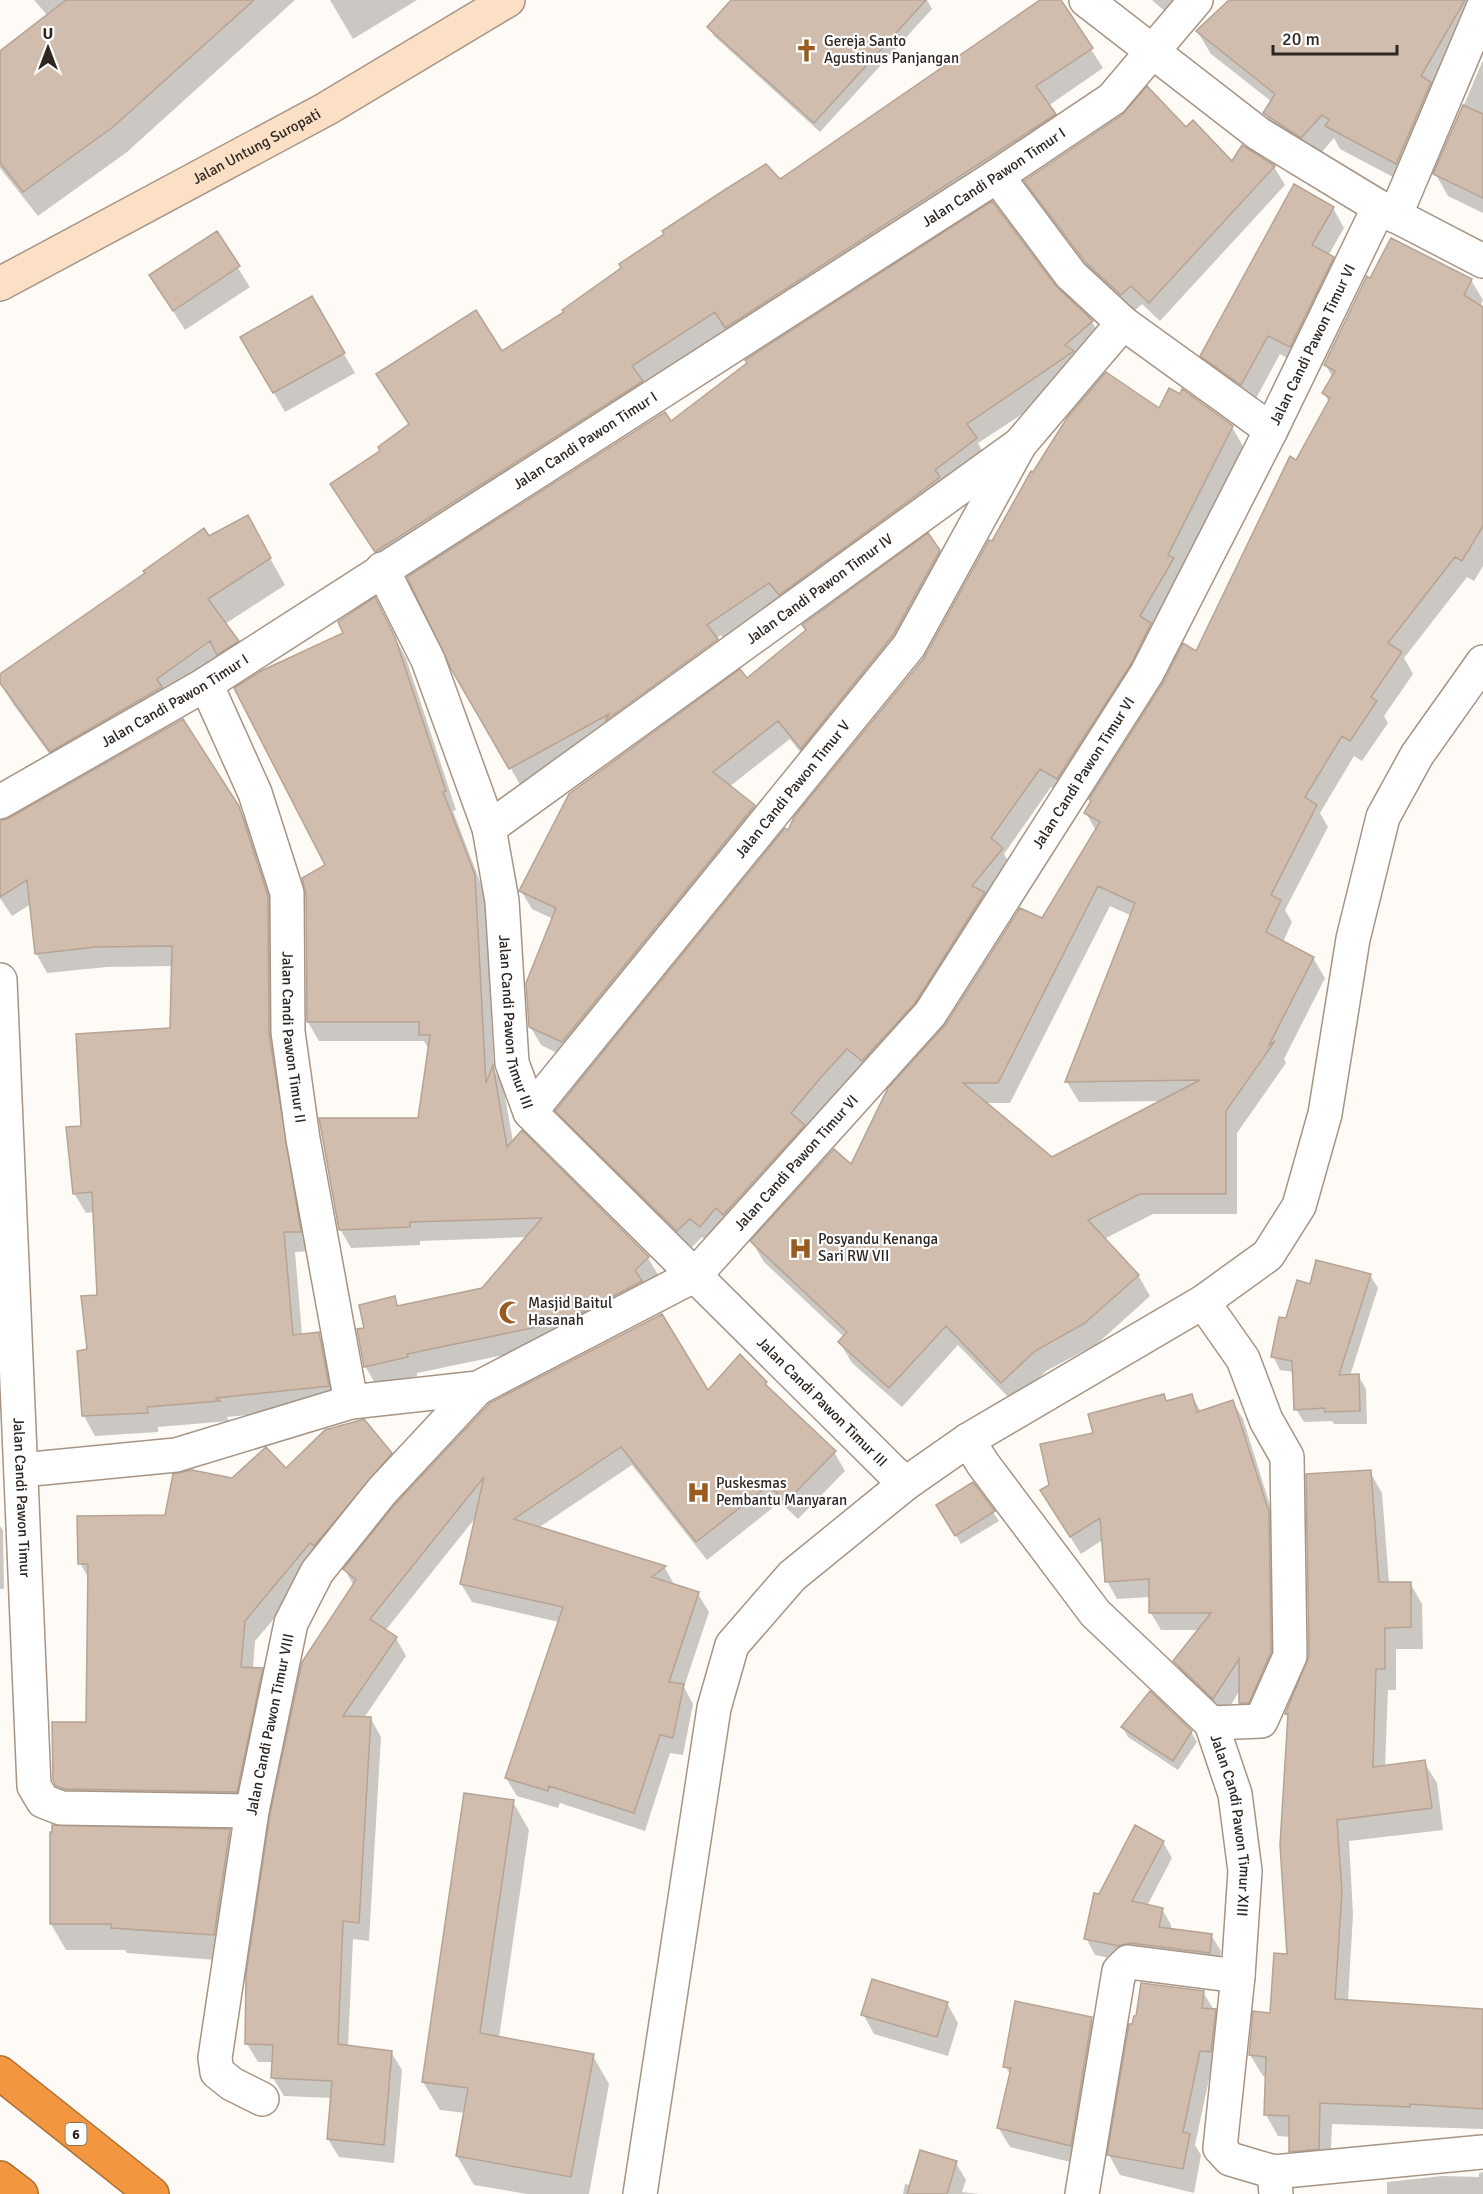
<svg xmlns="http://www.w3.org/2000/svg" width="1483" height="2194" font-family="Signika,sans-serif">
	<rect width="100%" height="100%" fill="#fefaf6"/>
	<path fill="#0003" fill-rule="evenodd" d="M34,0H295L127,152L38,216L0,168V53L48,16Z
		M330,0H417L353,39Z
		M733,0H927L932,9L820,132L714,36L709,27Z
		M1043,0H1059L1103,68L1048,106L1066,135L388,571L344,504L382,452L410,425L390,394L502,353L779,181Z
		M1152,0H1211L1177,22Z
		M1231,0H1483L1410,186L1340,149L1334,138L1315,160L1278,136L1265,113L1272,102L1211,54L1197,31Z
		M1483,60V213L1448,196L1435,173Z
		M1186,129L1232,163L1274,167L1285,185L1160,321L1142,304L1132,313L1098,281L1026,181Z
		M1333,208L1344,228L1328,256L1333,258L1344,278L1302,366L1280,354L1253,404L1214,376L1202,356Z
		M216,233L250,287L185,330L151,276Z
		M1371,280H1471L1483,300L1480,307L1483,308V566L1474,581L1467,577L1404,658L1413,674L1384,716L1388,723L1362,761L1354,756L1320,813L1328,827L1285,910L1292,922L1283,942L1313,958L1325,978L1284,1059L1286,1063L1237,1133V1214H1153L1104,1239L1138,1275L1150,1296L1097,1344L1046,1371L1014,1403L958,1345L902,1407L852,1363L840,1343L845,1338L764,1262L752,1242L851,1166L1043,920L1096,831L1086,813L1197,653L1329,402L1324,393L1333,378L1325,364ZM1110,906L1132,916L1067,1082L1079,1102L1162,1101L1051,1158L985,1103H1010Z
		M1055,287L1092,322L1103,341L1081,376L978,443L987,459L522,788L452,666L671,423ZM721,635L723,638L609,720V716Z
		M311,298L355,373L285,412L242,338Z
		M1160,410L1232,427L1243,446L1069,798L1051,787L1004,854L1013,869L874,1080L859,1068L805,1128L712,1246L702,1237L689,1250L568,1130L557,1111L789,832L925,659L993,543Z
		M209,538L262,544L285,585L225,624L253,668L67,778L13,704L0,682V676Z
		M939,551L950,570L812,767L790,739L729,787L754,806L765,825L573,1061L541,1045L530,1026L553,919L532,909L521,891L747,680Z
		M375,600L406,658L456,810L453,811L485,895L494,1070L503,1085L513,1142L648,1258L659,1276L577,1340L417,1373V1376L376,1385L365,1366L366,1329L394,1298L399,1307L483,1290L527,1237L420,1241V1245L351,1248L340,1229L419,1120L429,1050L424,1041H319L308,1022L327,865L345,634Z
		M238,807L250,827L279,917L311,1251L295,1252L302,1335L318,1334L330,1354L339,1406L227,1417L229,1421L158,1427V1432L95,1436L84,1416L89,1351L98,1296L95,1212L86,1213L74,1193L83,1127L171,1029L173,966L107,967L47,973L36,953L31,904L12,916L0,898V822Z
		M1370,1275L1378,1288L1350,1376L1358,1375L1366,1389L1367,1424H1334L1332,1421L1304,1422L1296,1409L1294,1372L1280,1370L1273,1356L1287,1320Z
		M766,1383L771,1391L834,1452L845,1471L798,1519L780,1502L707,1560L632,1465L538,1528L665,1568L675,1586L698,1594L709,1612L684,1687L693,1704L683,1755L670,1753L645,1831L560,1803L558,1808L517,1796L506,1778L559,1622L472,1602L461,1584L476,1517L385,1631L396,1638L406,1656L364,1718L371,1719L381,1737L369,1941L353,1939L348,2046L391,2052L402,2070L394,2163L339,2157L328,2139L332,2098L284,2096L273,2078L274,2062H258L247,2044L354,1586L345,1570L397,1504L708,1392Z
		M1164,1395L1168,1403L1192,1396L1201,1412L1233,1402L1243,1419L1278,1531L1281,1671L1250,1720L1240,1703V1690L1224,1716L1185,1679L1175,1661L1199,1630H1161L1151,1613V1597L1117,1599L1107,1581L1104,1539L1081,1554L1052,1508L1050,1485L1094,1434Z
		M390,1454L402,1474L322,1562L255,1641L253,1669H262L273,1689L247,1811L69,1805L54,1780L88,1724L89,1579L80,1563L233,1479Z
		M1370,1472L1382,1493L1389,1583H1410L1422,1604L1423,1649H1396V1690H1388L1385,1767L1424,1762L1437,1783L1443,1830L1349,1841L1353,1914L1348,2001L1483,2010V2129L1332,2124L1330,2170L1303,2173L1290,2151V2137L1278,2136L1266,2115L1267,2077L1263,2076L1250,2055L1272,2014L1288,1955L1289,1719L1286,1714L1310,1656Z
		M973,1484L999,1521L961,1544L938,1505Z
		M0,1526L3,1530L4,1589H0Z
		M1123,1728L1191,1732L1197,1742L1178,1770L1128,1737Z
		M513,1802L529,1830L499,2038L593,2056L609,2084L589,2194H527L474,2185L457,2156L465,2113L440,2110L423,2082Z
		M229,1831L244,1857L229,1961L127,1953L125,1950H66L51,1924Z
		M1163,1842L1172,1858L1147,1906L1162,1909L1171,1925V1930L1211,1935L1221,1951L1218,1969L1129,1962L1095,1955L1086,1938L1100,1895Z
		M1203,1992L1226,2030L1222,2071L1211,2070L1195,2145L1201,2155L1194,2193L1120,2175L1109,2155Z
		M947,2003L958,2023L948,2056L874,2034L863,2014Z
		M1091,2019L1103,2038L1082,2165L1010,2147L998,2127L1011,2076L1005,2066Z
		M956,2163L966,2180L962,2192L979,2194H903L905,2184L911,2185Z
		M1483,2172V2194H1387V2182L1442,2176L1479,2177V2173Z"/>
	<path fill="#d1bdad" stroke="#b6a394" stroke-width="1.5" fill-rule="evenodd" d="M66,0H254L113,127L23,192L0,163V51Z
		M731,0H926L814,123L707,27Z
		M1040,0H1061L1093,48L1036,86L1056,114L725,328L715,312L632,366L643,381L375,552L330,484L380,451L378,447L409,424L376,374L476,310L502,351L564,312L562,310L621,268L619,264L664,234L662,231L726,189L766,164L780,179Z
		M1229,0H1465L1421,76L1431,82L1396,164L1325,126L1329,120L1322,115L1301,138L1263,113L1275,94L1196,31Z
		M1147,86L1186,127L1193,120L1232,161L1242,145L1275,166L1149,303L1131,286L1121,295L1085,262L1024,181L1122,115Z
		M1463,105L1483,114V198L1433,174Z
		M1294,184L1334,207L1312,245L1334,257L1290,347L1268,336L1241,385L1200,356Z
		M992,201L1056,286L1093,321L1065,345L1074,351L967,424L977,438L935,470L940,477L907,502L779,595L769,583L707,625L718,639L605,721L609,714L509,769L450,667L407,577L665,412L671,421L747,363L745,360Z
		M217,231L240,266L173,311L149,275Z
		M1391,238L1472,279L1464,295L1483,307V526L1462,561L1455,557L1388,643L1402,652L1371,697L1377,701L1350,741L1342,736L1305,797L1317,805L1271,895L1281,900L1266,932L1314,957L1269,1045L1275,1041L1226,1111V1194H1140L1088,1220L1139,1275L1085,1323L1035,1351L1001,1383L946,1326L889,1388L838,1342L847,1332L750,1241L834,1149L851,1164L888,1088L946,1024L1020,908L1042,918L1100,822L1084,813L1091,801L1089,799L1163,683L1183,643L1196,651L1290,456L1296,460L1330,398L1322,393L1335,371L1324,365L1367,276L1370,278ZM1098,886L1135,903L1065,1082L1200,1080L1052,1157L963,1083H998Z
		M312,296L345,353L273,393L240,337Z
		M1106,372L1159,408L1169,388L1180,394L1182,389L1233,426L1168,555L1174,558L1140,616L1151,623L1131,664L1057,779L1040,769L991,838L1003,848L972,886L985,892L915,1003L862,1061L847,1049L823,1075L791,1113L805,1125L723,1215L716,1208L700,1227L690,1219L677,1231L555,1111L785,828L788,830L794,817L924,658L989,540L992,541L1031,471L1033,472L1067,418Z
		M248,515L271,558L208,599L239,641L217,655L210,641L157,679L162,687L50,752L0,683V674L145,573L143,571L204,528L209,536Z
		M928,533L940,550L893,635L801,749L778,721L713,772L755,805L562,1042L529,1027L526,983L556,908L519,891L569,794L740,669L747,678L806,630L802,625Z
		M375,597L395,637L446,791L443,792L475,875L486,1083L493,1065L507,1147L522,1130L649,1257L635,1270L642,1281L566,1321L407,1354L408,1357L364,1367L357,1329L364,1328L359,1305L395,1296L397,1306L482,1288L542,1218L410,1222V1227L339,1230L319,1118H418L430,1035H419V1022H307L306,893L302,878L325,865L234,688L261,671L343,633L338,622Z
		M183,719L239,806L268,896L269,1034L301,1232H284L293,1335L319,1332L329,1386L216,1398L220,1401L147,1407L148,1413L82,1416L77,1351L87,1349L81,1296L97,1295L92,1192L73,1194L66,1127L81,1126L76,1034L170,1028L172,946L95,947L35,954L27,880L0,897V821L9,818Z
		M1316,1260L1371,1274L1339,1375L1359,1374L1360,1411L1325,1412L1324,1408L1294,1410L1292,1361L1271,1357L1279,1317L1286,1318L1297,1280L1310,1284Z
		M662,1314L708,1390L740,1354L767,1382L765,1384L836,1451L786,1502L769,1485L696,1542L621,1447L514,1519L666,1566L652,1577L699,1592L669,1682L684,1684L673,1738L660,1735L634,1813L549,1786L548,1791L505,1778L563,1607L460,1584L484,1477L370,1619L397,1637L343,1716L371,1717L359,1923L343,1921L338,2044L392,2051L384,2145L327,2139L332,2081L271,2078L273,2045L245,2044L246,1975L270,1814L302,1662L356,1580L343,1569L396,1503L490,1403Z
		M1164,1394L1166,1401L1192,1394L1197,1412L1233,1400L1269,1512L1271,1652L1249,1703H1239V1659L1213,1699L1173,1661L1211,1613H1149V1579L1105,1582L1100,1518L1070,1537L1040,1490L1049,1485L1040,1444L1093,1433L1088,1414Z
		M364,1419L392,1453L314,1546L310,1543L245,1621L241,1667L263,1668L237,1792L65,1789L56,1786L53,1780L52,1722H86L88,1564H78L77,1516L165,1515L173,1474L192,1470L232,1478L266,1447L286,1468L325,1430Z
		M1371,1470L1379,1582H1411V1627L1385,1628V1669H1376L1373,1767L1425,1760L1432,1808L1337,1820L1342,1892L1335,1999L1483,2009V2109L1410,2104V2107L1320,2103L1319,2149L1289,2152V2116L1264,2115L1266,2057L1249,2055L1253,2011L1270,2013L1274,1953L1287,1954L1280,1845L1288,1714H1285L1309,1656L1306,1474Z
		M973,1482L995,1511L955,1536L936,1505Z
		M1150,1691L1192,1731L1173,1761L1121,1727Z
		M464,1793L514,1800L480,2033L594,2054L571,2177L456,2156L468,2088L422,2082Z
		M52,1825L230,1829L214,1935L111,1928V1924H50V1832H52Z
		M1135,1825L1164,1841L1132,1901L1163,1908L1159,1927L1212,1934L1210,1953L1130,1943L1119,1946L1084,1939L1094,1893L1099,1894Z
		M872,1979L948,2002L937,2037L861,2015Z
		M1141,1983L1204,1991L1202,2008L1216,2009L1211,2052L1200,2051L1183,2132L1190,2134L1183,2169L1107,2155L1129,2024H1132L1134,2016H1136Z
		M1015,2001L1092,2017L1071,2146L997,2128L1011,2068L1003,2067Z
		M920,2150L957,2161L947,2194H907Z"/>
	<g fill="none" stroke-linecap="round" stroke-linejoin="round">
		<defs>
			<g id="street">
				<path d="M1086,0L1259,134L1379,207L1483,261"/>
				<path d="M997,176L1071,275L1123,323L1271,430"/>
				<path d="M1395,216L1483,8"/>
				<path id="s1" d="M382,569L428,660L489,828L502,901L512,1063L530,1112L905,1484"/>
				<path id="s2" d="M206,684L255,793L287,893L288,1032L303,1139L351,1402"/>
				<path id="s3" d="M0,802L206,684L997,176L1112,99L1196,0"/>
				<path id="s4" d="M489,828L1020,444L1123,323"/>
				<path id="s5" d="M0,980L34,1786L43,1801L61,1808L252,1811"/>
				<path id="s6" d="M530,1112L909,646L1020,444"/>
				<path d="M1203,1302L1243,1359L1266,1420L1287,1457L1290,1656L1261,1721L1211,1723"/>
				<path id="s7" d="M968,1440L983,1464L1095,1613L1211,1723L1235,1794L1245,1871L1238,1976L1220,2148L1230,2159L1274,2172L1276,2194"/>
				<path id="s8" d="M22,1470L176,1455L351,1402L478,1388L695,1275L930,1014L1147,673L1271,430L1379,207"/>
				<path id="s9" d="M262,2099L232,2084L217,2072L215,2058L252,1811L291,1623L317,1572L382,1491L478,1388"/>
				<path d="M1274,2172L1483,2152"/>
				<path d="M640,2194L714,1708L732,1645L792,1576L905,1484L968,1440L1203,1302L1268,1255L1299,1206L1325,1114L1353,939L1383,817L1417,755L1483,662"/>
				<path d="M1082,2194L1119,1971L1128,1962L1238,1976"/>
			</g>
			<g id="secondary">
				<path id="s10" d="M0,284L326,109L508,0"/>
			</g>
			<path id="highway" d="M0,2073L152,2194
				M0,2178L21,2194"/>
		</defs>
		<use href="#street" stroke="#a69485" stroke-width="36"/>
		<use href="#secondary" stroke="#a69485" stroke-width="36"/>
		<use href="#highway" stroke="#ad6f35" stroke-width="36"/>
		<use href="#street" stroke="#fff" stroke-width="33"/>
		<use href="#secondary" stroke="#fbe0c6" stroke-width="33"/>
		<use href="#highway" stroke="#f29640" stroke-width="33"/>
	</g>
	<defs>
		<symbol id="church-bare" viewBox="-9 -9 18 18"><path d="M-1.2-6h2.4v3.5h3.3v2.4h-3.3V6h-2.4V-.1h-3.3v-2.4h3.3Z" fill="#995b20" stroke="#fff" stroke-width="2.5" paint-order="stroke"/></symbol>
		<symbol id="hospital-bare" viewBox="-9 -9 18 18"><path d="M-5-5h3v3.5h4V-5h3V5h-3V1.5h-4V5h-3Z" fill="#995b20" stroke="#fff" stroke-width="2.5" paint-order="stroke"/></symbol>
		<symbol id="mosque-bare" viewBox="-9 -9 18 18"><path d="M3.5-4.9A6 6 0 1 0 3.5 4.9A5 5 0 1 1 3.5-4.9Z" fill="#995b20" stroke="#fff" stroke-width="2.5" paint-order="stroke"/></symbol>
	</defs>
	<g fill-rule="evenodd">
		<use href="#church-bare" x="790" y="34" width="33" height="33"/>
		<use href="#hospital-bare" x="784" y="1232" width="33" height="33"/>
		<use href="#mosque-bare" x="494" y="1296" width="33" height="33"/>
		<use href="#hospital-bare" x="682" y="1476" width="33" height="33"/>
	</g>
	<g text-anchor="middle" stroke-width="4.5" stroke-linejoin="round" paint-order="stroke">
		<rect fill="#fff" stroke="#6d6763" stroke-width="1.5" x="65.5" y="2123" width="21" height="22" rx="4.5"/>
		<g font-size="14" font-weight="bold" fill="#2e2620">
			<text x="76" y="2139">6</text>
		</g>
		<g font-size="15" fill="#2e2620" stroke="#fff" text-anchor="start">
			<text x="824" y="46">Gereja Santo<tspan x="824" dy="17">Agustinus Panjangan</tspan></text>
			<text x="818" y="1244">Posyandu Kenanga<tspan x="818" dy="17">Sari RW VII</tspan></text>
			<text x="528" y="1308">Masjid Baitul<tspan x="528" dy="17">Hasanah</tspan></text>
			<text x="716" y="1488">Puskesmas<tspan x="716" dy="17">Pembantu Manyaran</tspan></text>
		</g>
		<g font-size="15" fill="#2e2620" stroke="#fff">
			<text dy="5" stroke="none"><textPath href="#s10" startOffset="291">Jalan Untung Suropati</textPath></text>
			<text dy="5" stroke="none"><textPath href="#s3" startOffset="1174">Jalan Candi Pawon Timur I</textPath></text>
			<text dy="5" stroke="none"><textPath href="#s8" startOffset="1833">Jalan Candi Pawon Timur VI</textPath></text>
			<text dy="5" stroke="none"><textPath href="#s3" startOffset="688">Jalan Candi Pawon Timur I</textPath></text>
			<text dy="5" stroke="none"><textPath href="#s4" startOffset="408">Jalan Candi Pawon Timur IV</textPath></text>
			<text dy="5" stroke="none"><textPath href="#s3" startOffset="202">Jalan Candi Pawon Timur I</textPath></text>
			<text dy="5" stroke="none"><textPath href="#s8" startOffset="1347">Jalan Candi Pawon Timur VI</textPath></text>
			<text dy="5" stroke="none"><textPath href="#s6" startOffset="416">Jalan Candi Pawon Timur V</textPath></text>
			<text dy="5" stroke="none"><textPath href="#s1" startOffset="477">Jalan Candi Pawon Timur III</textPath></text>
			<text dy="5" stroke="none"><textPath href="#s2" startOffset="369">Jalan Candi Pawon Timur II</textPath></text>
			<text dy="5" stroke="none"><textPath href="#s8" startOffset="861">Jalan Candi Pawon Timur VI</textPath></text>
			<text dy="5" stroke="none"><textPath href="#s1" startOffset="981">Jalan Candi Pawon Timur III</textPath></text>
			<text dy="5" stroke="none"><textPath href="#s5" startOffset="518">Jalan Candi Pawon Timur</textPath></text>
			<text dy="5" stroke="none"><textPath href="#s9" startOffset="405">Jalan Candi Pawon Timur VIII</textPath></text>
			<text dy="5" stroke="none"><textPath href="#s7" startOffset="480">Jalan Candi Pawon Timur XIII</textPath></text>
		</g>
	</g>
	<g transform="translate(48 48)" stroke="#ffffff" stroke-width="4.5" paint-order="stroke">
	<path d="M0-4.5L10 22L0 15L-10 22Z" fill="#2e2620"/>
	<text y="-9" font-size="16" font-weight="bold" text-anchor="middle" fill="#2e2620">U</text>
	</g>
	<path d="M1273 45v9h124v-9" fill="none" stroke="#2e2620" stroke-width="3"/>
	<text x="1282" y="45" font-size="18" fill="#2e2620" stroke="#ffffff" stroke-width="4.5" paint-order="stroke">20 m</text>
</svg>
